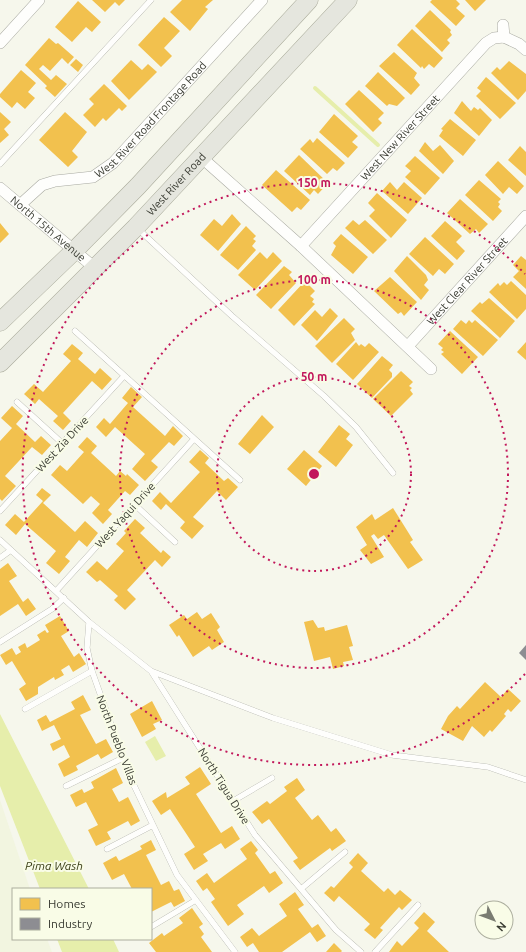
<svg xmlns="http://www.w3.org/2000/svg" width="526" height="952" font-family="Ubuntu,sans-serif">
	<rect width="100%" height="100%" fill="#f6f7ec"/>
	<path fill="#f2f5e0" d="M0,800L30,889H13V939H47L52,952H0Z"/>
	<path fill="#e6eeab" d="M0,714L89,889H40L0,786Z
		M155,736L166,756L156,761L145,742Z
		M57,939H113L119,952H62Z"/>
	<path fill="#f2c14e" d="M92,0H125L119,6L115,2L105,12Z
		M182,0H213L205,7L208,9L190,31L170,12Z
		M432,0H456L460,4L456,8L465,16L456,26L430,2Z
		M465,0H486L475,11Z
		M78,1L101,22L92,32L86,27L72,42L55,27Z
		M430,10L451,30L450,32L452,35L447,40L450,43L442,52L415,26Z
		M164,17L180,31L164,48L172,56L161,67L138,45Z
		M412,29L443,58L434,68L429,64L424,69L422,66L421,68L397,45Z
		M49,38L56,44L58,43L74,57L68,64L62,58L50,71L43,65L39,69L51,80L56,75L67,84L55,97L45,88L47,86L25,65Z
		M394,52L417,73L414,78L420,85L411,95L379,66Z
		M76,59L83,65L78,72L70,65Z
		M131,60L142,70L148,64L157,72L129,100L111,81Z
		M509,61L526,74V91L518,100L491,73L497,67L500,70Z
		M21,70L36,83L28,92L35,98L25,109L17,102L12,108L0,97V94Z
		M378,72L405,98L397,106L389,104L387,106L365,86Z
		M486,77L516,103L500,119L476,96L481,91L477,88Z
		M104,84L127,106L122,111L119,108L106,121L103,118L95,127L83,115L94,104L89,99Z
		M359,90L384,113L378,119L382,123L373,132L345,104Z
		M462,101L471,111L474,107L478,110L480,108L492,120L479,136L454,113Z
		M0,112L11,122L4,129L9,135L0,143Z
		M65,112L87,132L72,151L78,157L68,167L39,140Z
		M334,114L358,136L352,142L358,147L348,158L319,132Z
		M450,119L476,140L463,156L439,136L443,130L441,129Z
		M317,138L345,163L337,171L333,168L327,174L300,149L310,139L313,143Z
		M425,142L433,151L440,145L454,161L443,174L419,151Z
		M520,146L526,152V176L508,160Z
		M299,155L328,183L318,194L314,190L310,195L284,171Z
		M415,156L440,178L425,195L405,177L411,171L405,166Z
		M498,161L524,186L517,194L509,187L503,194L485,175Z
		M276,170L310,200L301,210L297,207L292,212L262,185Z
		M479,180L501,199L498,202L500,204L498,207L502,211L493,221L465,195Z
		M390,182L397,190L404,182L422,198L408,214L382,191Z
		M377,193L407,220L391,238L369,216L375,210L368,203Z
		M460,199L488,224L479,233L476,229L470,234L447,213Z
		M232,214L241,224L218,251L200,235L214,219L222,226Z
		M353,220L359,225L365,220L387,240L373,254L345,228Z
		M445,221L462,236L456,242L465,251L457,260L431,236Z
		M0,223L9,234L0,243Z
		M246,226L256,236L253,239L256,241L252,246L256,250L238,270L220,255Z
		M341,234L368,257L353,274L331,255L336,246L333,243Z
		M425,237L454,264L445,274L439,269L433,276L409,254Z
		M260,252L267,259L273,252L282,261L255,290L238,275Z
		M407,256L426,275L428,280L424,285L429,290L421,300L394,271Z
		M521,256L526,260V289L513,277L519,271L513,265Z
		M284,266L292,272L289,275L296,283L271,309L256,295Z
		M390,277L417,302L404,316L401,312L398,314L374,291Z
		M305,281L315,291L310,296L314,299L312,302L315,304L294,326L278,310Z
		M511,281L526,295V309L517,319L489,292L498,283L500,286L504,282L507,285Z
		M489,298L515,321L500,338L471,311L480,302L482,304Z
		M330,308L338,316L317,341L301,325L315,310L322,317Z
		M344,318L355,329L351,333L355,340L332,363L315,346Z
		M461,320L466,324L469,320L472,323L475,320L498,340L483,356L453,329Z
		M450,331L478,357L462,374L441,354L444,352L441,350L443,348L438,344Z
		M356,342L359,346L361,344L365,347L369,343L379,352L353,380L336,364Z
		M526,342V360L517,352Z
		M72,344L83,353L78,359L95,374L100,368L112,379L102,390L92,381L63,413L71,421L63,430L53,421L58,416L39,399L35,404L24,394L34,384L43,392L71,361L63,354Z
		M382,356L393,365L389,370L392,373V377L372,398L357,384Z
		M401,371L413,382L409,386L412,388L410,390L413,394L391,416L373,399Z
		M131,387L142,397L133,407L165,436L173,426L183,436L174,446L169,442L151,461L158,467L145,481L132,469L145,454L115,427L106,437L96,427L104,418L110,424L128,403L122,398Z
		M12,406L23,416L16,424L35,442L41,436L51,445L42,455L32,447L5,476L16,486L2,501L0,499V441L12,428L1,418Z
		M262,415L274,427L250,454L238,444Z
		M339,425L350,434L346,439L353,445L336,467L318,452Z
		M87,437L97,446L91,453L116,476L120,471L126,476L127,474L139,485L130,495L125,491L108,510L112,514L103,524L92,513L100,504L91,496L83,504L51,475L60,465L67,471L84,452L78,447Z
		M200,450L209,458L205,463L224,481L228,478L238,487L226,500L217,491L193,517L204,526L192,539L180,528L185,522L166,504L161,510L152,501L160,492L171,503L200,472L189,462Z
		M304,450L322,466L306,486L287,469Z
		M42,488L51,495L43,503L75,532L85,521L98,533L87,547L79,540L65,557L70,561L59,574L46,563L56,551L25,524L16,535L5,525L15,514L24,522L43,501L36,495Z
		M393,508L413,540L410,542L423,560L408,569L384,535L378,539L374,534L371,536L384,557L371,564L360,550L367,545L356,527L372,514L375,520Z
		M135,519L145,528L140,533L161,553L163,550L171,557L162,567L155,560L127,590L136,599L125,610L114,600L118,596L100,580L97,582L86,572L97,561L107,570L124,551L116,544L126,533L124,531Z
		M8,563L17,576L9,581L23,602L28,598L36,609L26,616L18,604L0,616V569Z
		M197,612L202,619L211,613L220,627L217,630L224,642L212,650L209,646L193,657L179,635L177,637L169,625L184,615L187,619Z
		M60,616L69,631L61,636L74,657L79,653L86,664L73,672L69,665L61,670L64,675L55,680L54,677L38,687V694L26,701L19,689L26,684L12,661L6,665L0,655L12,648L16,655L21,652L18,647L25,643L27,648L40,640L37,635L45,630L47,633L49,632L45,625Z
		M313,620L318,628L324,627L325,631L347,625L353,646L349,647L353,660L343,662L344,666L333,669L330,657L314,661L304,622Z
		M485,682L501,697L508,689L521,701L511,712L508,709L504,714L506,716L492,732L490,730L484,737L472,726L463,741L441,729L448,716L457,706L460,709Z
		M83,695L91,710L80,715L96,744L106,739L113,752L101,759L98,754L76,766L78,770L64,777L58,764L70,757L64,745L53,751L50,744L61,739L54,725L42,731L37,720L46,715L50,722L75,709L71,702Z
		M152,701L162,720L153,724L156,729L142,737L130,714Z
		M200,767L211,784L196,794L221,833L232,826L240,839L225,849L221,843L203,854L208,861L194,870L184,854L195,847L170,809L161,815L152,801L166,792L167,798L190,784L185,777Z
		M116,768L123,783L112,789L119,802L128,797L140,821L131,826L128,821L107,832L111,839L96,846L88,830L98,825L86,802L76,807L70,795L82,789L84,793L94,788L91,782Z
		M297,778L305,790L295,798L312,820L318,815L331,832L336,828L346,841L332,851L330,848L300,870L293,861L298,858L269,819L262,824L252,812L267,801L270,804L287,791L284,787Z
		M151,840L156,850L146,855L161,885L169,881L174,891L179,889L185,901L174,907L171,902L151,912V889H132L124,874L112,880L103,863L116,856L119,861L142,849L140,846Z
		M251,841L258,850L255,853L270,874L275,871L283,883L269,893L264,886L237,905L244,914L228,926L211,902L215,899L207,888L203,891L196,881L207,873L214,883L247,859L240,849Z
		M358,853L368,863L361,871L384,892L388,888L395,895L400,890L412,900L402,910L399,907L380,928L383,930L375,939L364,930L370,924L339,896L334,902L324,893L331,886L334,888L353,867L349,863Z
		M295,892L304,905L298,909L312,928L318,924L326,936L317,942L310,932L282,952H259L253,943L247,947L240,937L252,928L259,936L287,916L279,904Z
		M192,908L203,924L199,927L204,934L201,937L212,952H156L149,943L162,933L164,936L183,923L179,918Z
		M424,912L435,922L427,931L449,952H389L397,941L402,946L419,928L414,923Z
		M334,943L342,951L341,952H326Z"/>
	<path fill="#8d8d92" d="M526,645V660L519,653Z"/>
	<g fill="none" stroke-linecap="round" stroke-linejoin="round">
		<path stroke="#e6eeab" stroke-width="4" d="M315,88L378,145"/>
		<defs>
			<path id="lane" d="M0,164L151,0
				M138,229L232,316L324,396L356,427L393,473
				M75,331L240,480
				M17,402L62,443
				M134,504L175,542
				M0,511L124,376
				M0,540L89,622L87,648L92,671L129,775L177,875L235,952
				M0,558L11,550
				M56,591L194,439
				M89,622L151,671L255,835L336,930L361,952
				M0,642L52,609L64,598
				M151,671L273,718L392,755L488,767L526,780
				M25,709L92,671
				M66,786L123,758
				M233,801L272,778
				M107,849L153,825
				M301,889L345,852
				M151,927L196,900
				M375,952L418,905"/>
			<g id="street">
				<path d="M503,25L504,37"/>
				<path d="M504,37L519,44L526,50"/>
				<path d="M0,43L39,0"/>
				<path d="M201,157L301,246L431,369"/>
				<path id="s1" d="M0,188L96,269"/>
				<path id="s2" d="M20,205L42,185L55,181L93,177L113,163L262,0"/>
				<path id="s3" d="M301,246L486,43L494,38L504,37"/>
				<path id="s4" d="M408,346L526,216"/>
			</g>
			<g id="primary">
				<path d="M0,322L74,251L138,186L309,0"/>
				<path id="s5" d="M0,363L136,227L348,0"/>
			</g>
		</defs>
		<use href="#lane" stroke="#a8a9a1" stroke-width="6"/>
		<use href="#street" stroke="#a8a9a1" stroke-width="12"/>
		<use href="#primary" stroke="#aaab9b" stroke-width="19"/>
		<use href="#lane" stroke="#fefefc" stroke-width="5.5"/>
		<use href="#street" stroke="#fefefc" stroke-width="11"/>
		<use href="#primary" stroke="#e5e6de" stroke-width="18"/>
	</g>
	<g fill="none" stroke="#c2185b" stroke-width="2" stroke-dasharray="2 4">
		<circle cx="314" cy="474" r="97"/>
		<circle cx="314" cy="474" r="194"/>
		<path d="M525 674A291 291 0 1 1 525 274"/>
	</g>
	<g text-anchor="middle" stroke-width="4" stroke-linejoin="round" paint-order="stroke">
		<g font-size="11" fill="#383a31" stroke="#f9fce7">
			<text dy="4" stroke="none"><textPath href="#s2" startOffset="163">West River Road Frontage Road</textPath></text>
			<text dy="4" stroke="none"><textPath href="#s3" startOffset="147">West New River Street</textPath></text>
			<text dy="4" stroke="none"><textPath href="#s5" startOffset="251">West River Road</textPath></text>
			<text dy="4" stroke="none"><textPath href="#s1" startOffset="63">North 15th Avenue</textPath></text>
			<text dy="4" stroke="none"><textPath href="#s4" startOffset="88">West Clear River Street</textPath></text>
			<text transform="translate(62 444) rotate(-47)" y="4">West Zia Drive</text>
			<text transform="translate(125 515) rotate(-48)" y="4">West Yaqui Drive</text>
			<text transform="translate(117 740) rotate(69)" y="4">North Pueblo Villas</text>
			<text transform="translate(224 786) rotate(58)" y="4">North Tigua Drive</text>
		</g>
		<g font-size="12" font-style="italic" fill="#3a3e17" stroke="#f9fce7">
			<text x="54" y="870">Pima Wash</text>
		</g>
	</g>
	<circle cx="314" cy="474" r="6" fill="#c2185b" stroke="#f9fce7" stroke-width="2"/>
	<g font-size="12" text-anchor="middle" font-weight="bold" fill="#c2185b" stroke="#f9fce7" stroke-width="4" stroke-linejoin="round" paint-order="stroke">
		<text x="314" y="187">150 m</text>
		<text x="314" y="284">100 m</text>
		<text x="314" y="381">50 m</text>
	</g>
	<rect x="12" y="888" width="140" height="52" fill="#f9fce7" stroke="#acae9e"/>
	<rect x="20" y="898" width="20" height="12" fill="#f2c14e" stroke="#acae9e"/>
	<text x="48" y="908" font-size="12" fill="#383a31">Homes</text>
	<rect x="20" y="918" width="20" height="12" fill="#8d8d92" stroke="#acae9e"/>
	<text x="48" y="928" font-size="12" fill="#383a31">Industry</text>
	<g transform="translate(494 920) rotate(132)"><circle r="19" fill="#f9fce7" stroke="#acae9e"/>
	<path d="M0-3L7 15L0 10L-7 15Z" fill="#7a7c72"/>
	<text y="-6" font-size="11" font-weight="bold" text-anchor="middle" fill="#383a31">N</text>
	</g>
</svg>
